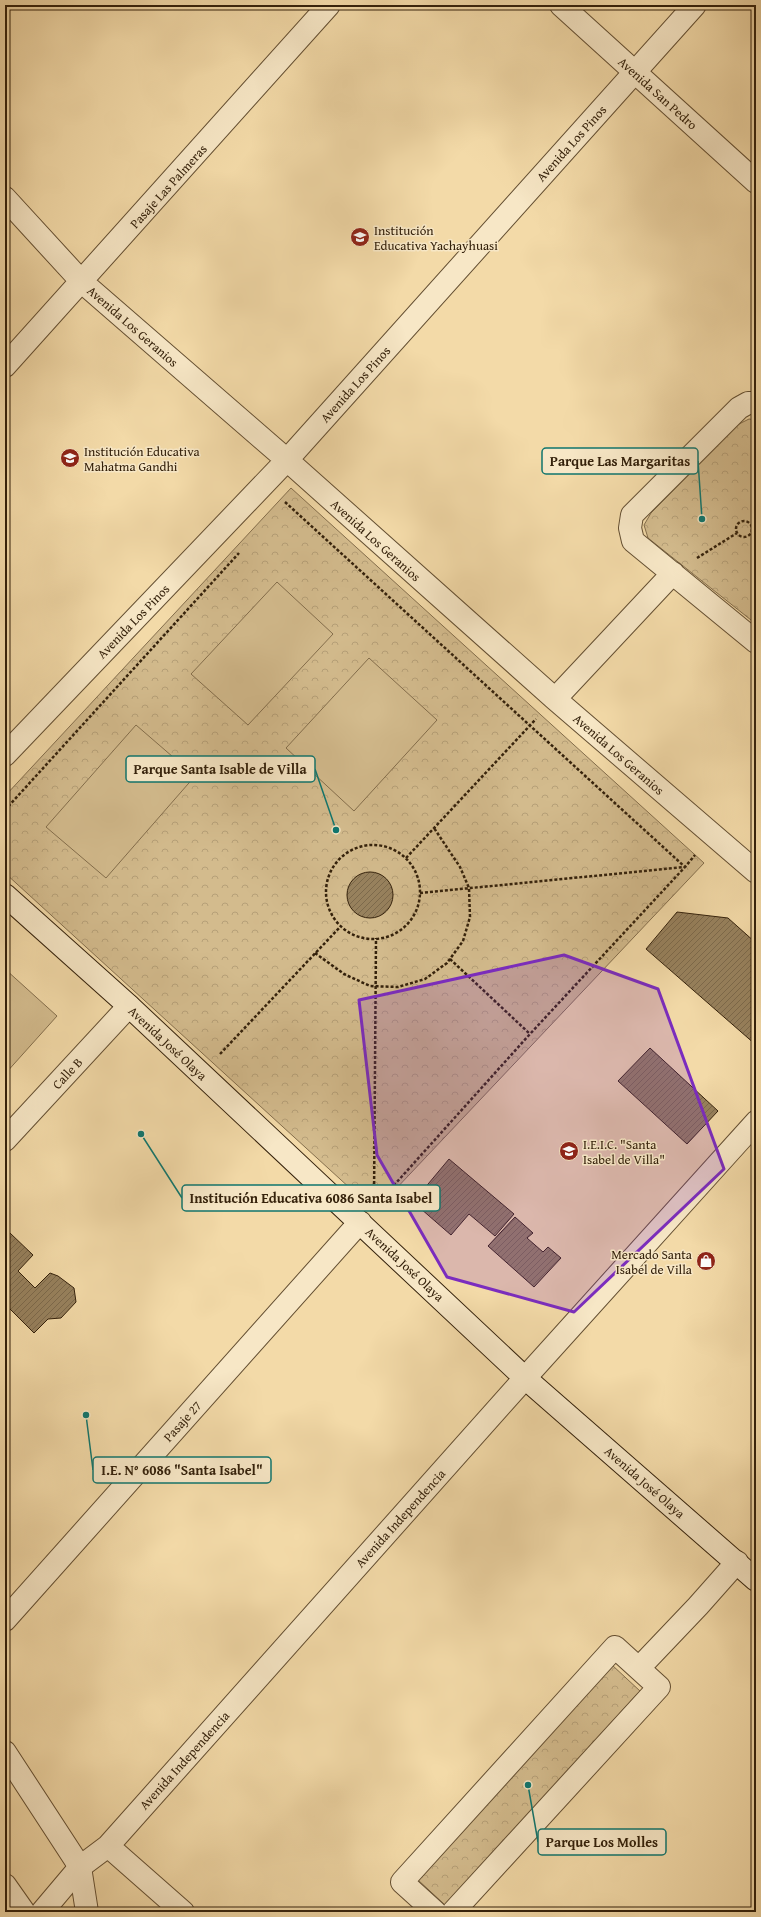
<svg xmlns="http://www.w3.org/2000/svg" width="761" height="1917" font-family="'Gentium Book Plus',serif">
	<defs>
		<pattern id="park-crowns" width="20" height="18" patternUnits="userSpaceOnUse"><rect width="20" height="18" fill="#d3bb8d"/><path d="M2 6a3 3 0 1 1 6 0M12 15a3 3 0 1 1 6 0" fill="none" stroke="#b6a078"/></pattern>
		<pattern id="building-hatch" width="6" height="6" patternUnits="userSpaceOnUse"><rect width="6" height="6" fill="#97815d"/><path d="M-1 1l2-2M0 6l6-6M5 7l2-2" fill="none" stroke="#7c694b"/></pattern>
	</defs>
	<rect width="100%" height="100%" fill="#f3daa8"/>
	<filter id="stains"><feTurbulence type="fractalNoise" baseFrequency=".005" numOctaves="4"/><feColorMatrix values="0 0 0 0 .2 0 0 0 0 .09 0 0 0 0 .02 0 0 0 .5 -.17"/></filter>
	<radialGradient id="worn" r=".72"><stop offset=".6" stop-color="#630" stop-opacity="0"/><stop offset="1" stop-color="#630" stop-opacity=".3"/></radialGradient>
	<path fill="url(#park-crowns)" stroke="#846e4c" d="M749,419L756,420V624L648,538L644,525L651,513L739,424Z
		M291,488L704,863L375,1211L5,873V796Z
		M612,1665L640,1691L445,1905L417,1879Z"/>
	<path fill="#d3bb8d" stroke="#846e4c" d="M277,582L333,634L248,725L191,674Z
		M369,658L437,720L354,811L286,748Z
		M136,725L195,776L106,878L46,827Z
		M5,969L57,1016L5,1074Z"/>
	<path fill="url(#building-hatch)" stroke="#34210b" d="M347 895a23 23 0 1 1 46 0a23 23 0 1 1-46 0Z
		M677,912L728,918L756,943V1045L646,949Z
		M650,1048L718,1111L687,1144L618,1081Z
		M449,1159L514,1214L495,1236L469,1214L451,1235L413,1202Z
		M515,1217L533,1233L527,1238L543,1252L548,1247L561,1258L534,1287L488,1246Z
		M10,1233L33,1255L18,1271L35,1288L50,1273L58,1276L74,1288L76,1302L61,1318L48,1319L34,1333L9,1308L5,1312V1238Z"/>
	<g fill="none" stroke-linecap="round" stroke-linejoin="round">
		<defs>
			<path id="minor" d="M561,5L756,182
				M5,198L82,282L287,460L555,699L756,872
				M5,366L329,5
				M756,403H748L739,408L632,515L630,528L633,541L756,642
				M555,699L673,573
				M5,755L287,460L695,5
				M5,1140L129,1006
				M5,1620L360,1222
				M639,1668L698,1606L737,1562
				M108,1846L183,1912
				M42,1912L80,1867L108,1846L525,1378L756,1122
				M435,1912L402,1882L615,1647L659,1687L453,1912"/>
			<path id="tertiary" d="M5,1752L80,1867L87,1912
				M5,1885L24,1912"/>
			<path id="secondary" d="M5,895L129,1006L525,1378L756,1580"/>
		</defs>
		<use href="#minor" stroke="#644f32" stroke-width="24"/>
		<use href="#tertiary" stroke="#644f32" stroke-width="24"/>
		<use href="#secondary" stroke="#34210b" stroke-width="24"/>
		<path stroke="#34210b" stroke-width="2.5" stroke-dasharray="3 2" stroke-linecap="butt" d="M285,502L685,867L530,1034L378,1203
			M736 529a8 8 0 1 1 16 0a8 8 0 1 1-16 0Z
			M697,558L737,533
			M5,810L239,553
			M326 892a47 47 0 1 1 94 0a47 47 0 1 1-94 0Z
			M406,858L536,719
			M420,893L685,867L695,855
			M315,953L344,974L370,986L398,987L425,979L447,963L463,941L470,917L469,888L460,867L434,828
			M450,959L530,1034
			M220,1054L341,926
			M374,1199L376,938"/>
		<use href="#minor" stroke="#f7e7c6" stroke-width="22"/>
		<use href="#tertiary" stroke="#f7e7c6" stroke-width="22"/>
		<use href="#secondary" stroke="#f7e7c6" stroke-width="22"/>
	</g>
	<path fill="#7b2cbf" fill-opacity="0.2" stroke="#7b2cbf" stroke-width="3" stroke-linejoin="round" d="M564,955L658,989L724,1169L574,1312L447,1277L377,1155L359,1000Z"/>
	<defs>
		<symbol id="school-disc" viewBox="-11 -11 22 22"><circle r="9.5" fill="#8f2418" stroke="#f7e7c6"/><path d="M0-5L7-2L0 1L-7-2ZM-4 1L0 2.5L4 1V4Q0 6-4 4Z" fill="#fff"/></symbol>
		<symbol id="shop-disc" viewBox="-11 -11 22 22"><circle r="9.5" fill="#8f2418" stroke="#f7e7c6"/><path d="M-5-2.5h2.3a2.7 3.5 0 0 1 5.4 0H5L5.5 6h-11ZM-1.5-2.5h3a1.5 2.3 0 0 0-3 0Z" fill="#fff"/></symbol>
	</defs>
	<g fill-rule="evenodd">
		<use href="#school-disc" x="349" y="226" width="22" height="22"/>
		<use href="#school-disc" x="59" y="447" width="22" height="22"/>
		<use href="#school-disc" x="558" y="1140" width="22" height="22"/>
		<use href="#shop-disc" x="695" y="1250" width="22" height="22"/>
	</g>
	<g text-anchor="middle" stroke-width="3" stroke-linejoin="round" paint-order="stroke">
		<g font-size="13" fill="#34210b" stroke="#f7e7c6">
			<text transform="translate(658 93) rotate(42)" y="5">Avenida San Pedro</text>
			<text transform="translate(571 143) rotate(-48)" y="5">Avenida Los Pinos</text>
			<text transform="translate(168 186) rotate(-48)" y="5">Pasaje Las Palmeras</text>
			<text transform="translate(133 326) rotate(41)" y="5">Avenida Los Geranios</text>
			<text transform="translate(355 384) rotate(-48)" y="5">Avenida Los Pinos</text>
			<text transform="translate(376 540) rotate(42)" y="5">Avenida Los Geranios</text>
			<text transform="translate(133 621) rotate(-46)" y="5">Avenida Los Pinos</text>
			<text transform="translate(619 754) rotate(41)" y="5">Avenida Los Geranios</text>
			<text transform="translate(168 1043) rotate(43)" y="5">Avenida José Olaya</text>
			<text transform="translate(67 1073) rotate(-47)" y="5">Calle B</text>
			<text transform="translate(405 1264) rotate(43)" y="5">Avenida José Olaya</text>
			<text transform="translate(182 1421) rotate(-48)" y="5">Pasaje 27</text>
			<text transform="translate(645 1482) rotate(41)" y="5">Avenida José Olaya</text>
			<text transform="translate(400 1518) rotate(-48)" y="5">Avenida Independencia</text>
			<text transform="translate(184 1760) rotate(-48)" y="5">Avenida Independencia</text>
		</g>
		<g font-size="13" fill="#34210b" stroke="#f7e7c6" text-anchor="start">
			<text x="374" y="235">Institución<tspan x="374" dy="15">Educativa Yachayhuasi</tspan></text>
			<text x="84" y="456">Institución Educativa<tspan x="84" dy="15">Mahatma Gandhi</tspan></text>
			<text x="583" y="1149">I.E.I.C. "Santa<tspan x="583" dy="15">Isabel de Villa"</tspan></text>
			<text x="692" y="1259" text-anchor="end">Mercado Santa<tspan x="692" dy="15">Isabel de Villa</tspan></text>
		</g>
	</g>
	<path fill="none" stroke="#0f766e" stroke-width="1.5" d="M702 519L698 461M336 830L315 769M141 1134L182 1198M86 1415L93 1470M528 1785L538 1842"/>
	<g fill="#0f766e" stroke="#f7e7c6" stroke-width="1.5">
		<circle cx="702" cy="519" r="4"/>
		<circle cx="336" cy="830" r="4"/>
		<circle cx="141" cy="1134" r="4"/>
		<circle cx="86" cy="1415" r="4"/>
		<circle cx="528" cy="1785" r="4"/>
	</g>
	<g fill="#f7e7c6" stroke="#0f766e" stroke-width="1.5">
		<rect x="542" y="448" width="156" height="26" rx="4"/>
		<rect x="126" y="756" width="189" height="26" rx="4"/>
		<rect x="182" y="1185" width="258" height="26" rx="4"/>
		<rect x="93" y="1457" width="178" height="26" rx="4"/>
		<rect x="538" y="1829" width="128" height="26" rx="4"/>
	</g>
	<g font-size="14" text-anchor="middle" font-weight="bold" fill="#34210b">
		<text x="620" y="466">Parque Las Margaritas</text>
		<text x="220" y="774">Parque Santa Isable de Villa</text>
		<text x="311" y="1203">Institución Educativa 6086 Santa Isabel</text>
		<text x="182" y="1475">I.E. N° 6086 "Santa Isabel"</text>
		<text x="602" y="1847">Parque Los Molles</text>
	</g>
	<rect width="761" height="1917" fill="none" stroke="#f3daa8" stroke-width="20"/>
	<rect x="6" y="6" width="749" height="1905" fill="none" stroke="#34210b" stroke-width="2"/>
	<rect x="10" y="10" width="741" height="1897" fill="none" stroke="#34210b"/>
	<rect width="100%" height="100%" filter="url(#stains)"/>
	<rect width="100%" height="100%" fill="url(#worn)"/>
</svg>
